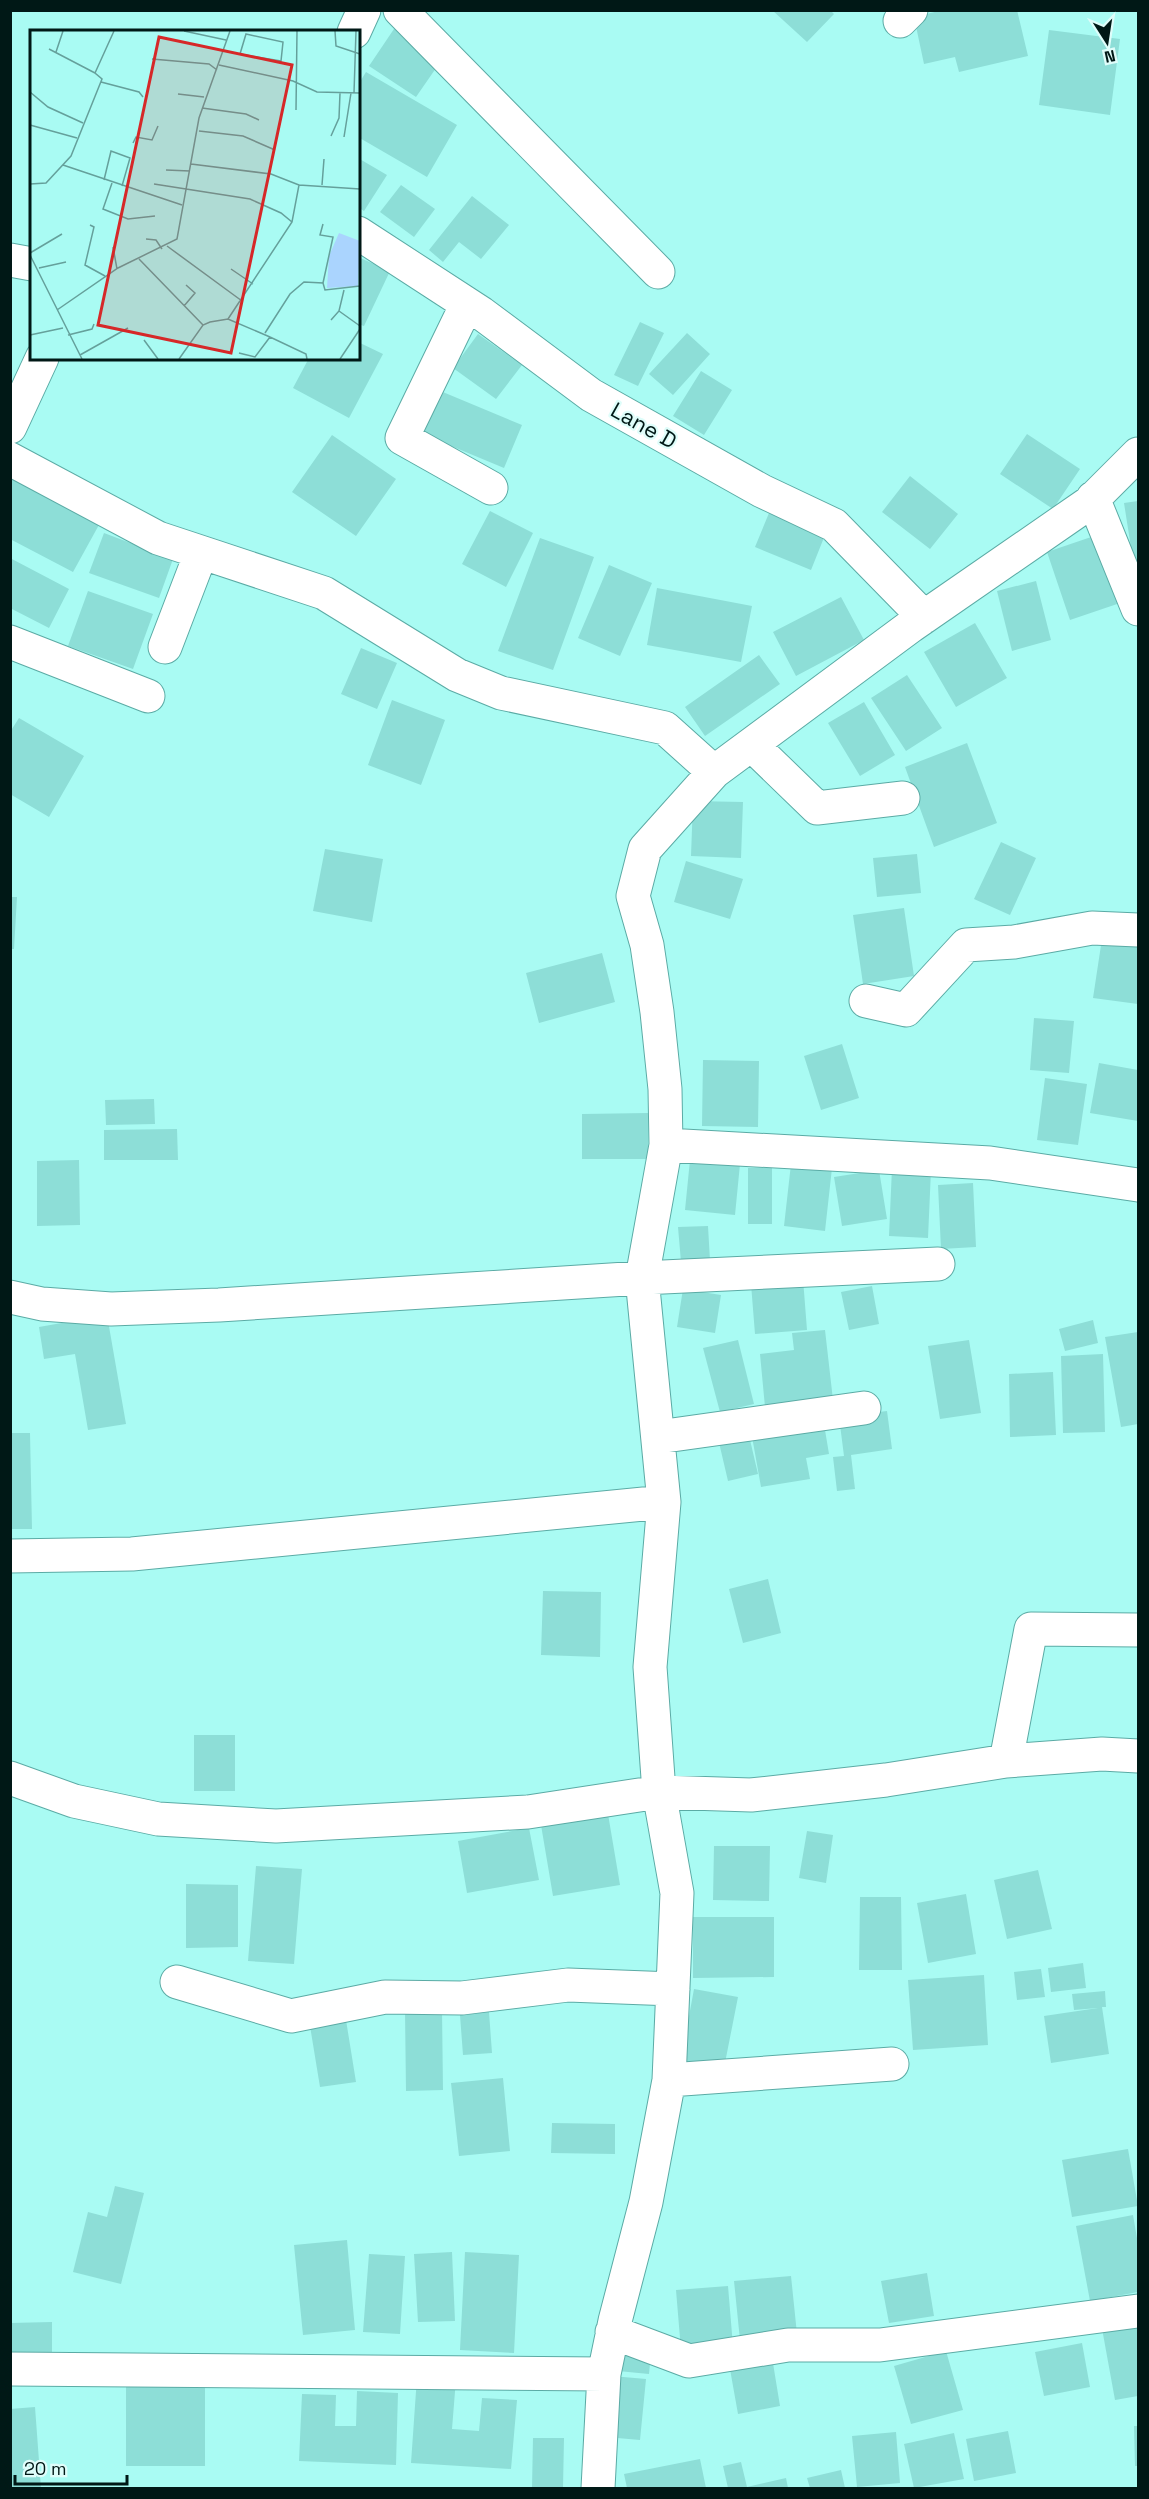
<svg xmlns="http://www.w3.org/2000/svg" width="1149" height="2499" font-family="'Space Grotesk',sans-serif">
	<rect width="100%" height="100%" fill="#a9fbf3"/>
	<path fill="#8dded7" d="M772,10H830L834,14L807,42Z
		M943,10H1017L1028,56L959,72L955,57L924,64L914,17Z
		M396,26L443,58L416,97L369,66Z
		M1049,30L1120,39L1110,115L1039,105Z
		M366,72L457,125L427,177L358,137V85Z
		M358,158L387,175L364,211L358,207Z
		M401,185L435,209L414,237L380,212Z
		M472,196L509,225L481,259L459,242L443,262L429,250Z
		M358,257L390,271L364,326L358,324Z
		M640,322L664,333L638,386L614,375Z
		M687,333L710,354L673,395L649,374Z
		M478,334L522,365L496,399L453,368Z
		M358,342L383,354L349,418L293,388L309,358H358Z
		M701,371L732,390L704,435L673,416Z
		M438,390L522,425L504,468L420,433Z
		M1027,434L1080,469L1053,509L1000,474Z
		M332,435L396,479L356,536L292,492Z
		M10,476L100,523L73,572L10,539Z
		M910,476L958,514L930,549L882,512Z
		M1138,501V572L1135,573L1124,503Z
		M490,511L533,533L506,587L462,564Z
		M769,513L825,535L811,570L755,547Z
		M104,533L173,559L159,598L89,573Z
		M1100,534L1123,602L1070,620L1047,552Z
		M540,538L594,557L553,670L498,651Z
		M10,558L69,589L49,628L10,608Z
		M609,565L652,583L620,656L578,638Z
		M1036,581L1051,640L1012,651L997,591Z
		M657,588L752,606L741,662L647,645Z
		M88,591L153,614L133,669L68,646Z
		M841,597L864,640L796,676L773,632Z
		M975,623L1007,678L956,707L924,652Z
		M361,648L397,663L377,709L341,694Z
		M759,655L780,684L705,736L685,707Z
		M907,675L942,728L906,751L871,698Z
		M392,700L445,720L421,785L368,765Z
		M864,702L895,755L860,776L828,723Z
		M19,718L84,756L49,817L10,794V732Z
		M967,743L997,823L934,847L905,767Z
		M693,801L743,802L741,858L691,856Z
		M1001,842L1036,858L1010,915L974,899Z
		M325,849L383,859L372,922L313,911Z
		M917,854L921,893L877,897L873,858Z
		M686,861L743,879L730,919L674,902Z
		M10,897H17L14,949H10Z
		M904,908L914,976L863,984L853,915Z
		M1103,932L1138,937V1004L1093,998Z
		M602,953L615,1002L539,1023L526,973Z
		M1034,1018L1074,1021L1069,1073L1030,1070Z
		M842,1044L859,1098L821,1110L804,1056Z
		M703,1060L759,1061L758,1127L702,1126Z
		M1099,1063L1138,1070V1121L1090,1113Z
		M1045,1078L1087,1084L1078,1145L1037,1140Z
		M154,1099L155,1124L106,1125L105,1100Z
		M648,1113V1159H582V1114Z
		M177,1129L178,1160H104V1130Z
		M79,1160L80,1225L37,1226V1161Z
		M690,1160L740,1164L735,1215L685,1210Z
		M791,1164L832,1168L825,1231L784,1226Z
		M748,1168H772V1224H748Z
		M892,1168L931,1170L928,1238L889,1236Z
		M879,1170L887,1219L842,1226L834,1177Z
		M973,1183L976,1247L941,1249L938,1185Z
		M708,1226L710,1261L681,1262L678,1227Z
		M803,1279L807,1330L755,1334L751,1284Z
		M872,1286L879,1324L849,1330L841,1292Z
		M683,1289L721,1295L715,1333L677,1327Z
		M107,1315L126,1424L88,1430L75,1354L44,1359L39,1327Z
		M1093,1320L1098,1343L1065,1351L1059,1329Z
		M825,1330L833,1400L765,1407L760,1354L794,1350L792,1333Z
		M1138,1332V1424L1121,1427L1105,1337Z
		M738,1340L754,1404L720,1412L703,1348Z
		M969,1340L981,1413L940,1419L928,1346Z
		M1103,1354L1105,1432L1063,1433L1061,1356Z
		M1053,1372L1056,1435L1010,1437L1009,1374Z
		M887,1411L892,1449L851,1455L855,1489L837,1491L833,1457L844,1456L839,1417Z
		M823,1418L829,1454L806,1458L810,1479L761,1487L751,1431Z
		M747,1427L758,1474L728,1481L717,1434Z
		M10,1433H30L32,1529H10Z
		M768,1579L781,1633L743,1643L729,1589Z
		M543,1591L601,1592L600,1657L541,1655Z
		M194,1735H235V1791H194Z
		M608,1814L620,1885L553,1896L541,1825Z
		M529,1828L539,1880L467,1893L458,1841Z
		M807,1831L833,1835L826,1883L799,1878Z
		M714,1846H770L769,1901L713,1900Z
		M256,1866L302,1869L294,1964L248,1961Z
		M1038,1870L1052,1929L1007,1939L994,1880Z
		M186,1884L238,1885V1947L186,1948Z
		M966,1894L976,1954L928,1963L917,1903Z
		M860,1897H901L902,1970H859Z
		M693,1917H774V1977L693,1978Z
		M1083,1963L1086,1988L1051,1992L1048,1968Z
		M1041,1969L1045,1997L1017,2000L1014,1972Z
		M984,1975L988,2045L913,2050L908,1980Z
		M694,1989L738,1997L724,2068L681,2060Z
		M1105,1991L1106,2007H1102L1109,2054L1051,2063L1044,2016L1098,2008L1074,2010L1072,1994Z
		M442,2010L443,2090L406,2091L405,2011Z
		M489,2012L492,2053L463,2055L460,2015Z
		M346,2020L356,2082L320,2087L310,2026Z
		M503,2078L510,2151L459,2156L451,2083Z
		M552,2123L615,2124V2154L551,2153Z
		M1128,2149L1138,2206L1072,2217L1062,2160Z
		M115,2186L144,2193L121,2284L73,2272L88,2212L107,2217Z
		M1133,2215L1138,2244V2292L1090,2301L1076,2226Z
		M347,2240L355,2330L303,2335L294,2245Z
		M452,2252L455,2321L418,2322L414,2254Z
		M465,2252L519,2255L514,2353L460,2350Z
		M369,2254L405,2256L400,2334L363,2332Z
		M927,2273L934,2316L889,2323L881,2281Z
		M791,2276L797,2334L740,2340L734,2281Z
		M728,2286L733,2346L681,2350L676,2290Z
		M1138,2317V2396L1115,2400L1101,2323Z
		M52,2322V2357L10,2358V2323Z
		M1082,2343L1090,2387L1044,2396L1035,2352Z
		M620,2351L651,2353L649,2374L618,2371Z
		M771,2351L780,2406L738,2414L728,2358Z
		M946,2351L963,2410L911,2424L894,2366Z
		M612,2376L646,2379L640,2440L606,2437Z
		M417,2377L456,2379L452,2429L479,2431L482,2398L517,2400L511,2469L411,2463Z
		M126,2381L205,2382V2466H126Z
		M357,2391L398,2393L396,2465L299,2461L302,2394L336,2395L335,2426H356Z
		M35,2407L41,2488H10V2409Z
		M1134,2426H1138V2466H1135Z
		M1008,2431L1016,2473L974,2481L966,2439Z
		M896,2432L900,2483L857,2487L852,2436Z
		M954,2433L964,2479L914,2488L904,2444Z
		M533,2438H564L563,2488H532Z
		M700,2459L706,2488H627L624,2474Z
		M741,2462L747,2487L786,2478L788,2488H728L723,2466Z
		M841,2470L845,2488H810L807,2478Z"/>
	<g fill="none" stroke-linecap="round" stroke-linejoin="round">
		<defs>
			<path id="minor" d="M400,10L658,272
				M900,21L911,10
				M354,32L364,10
				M358,233L481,313L591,395L762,491L834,525L924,617
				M10,260L32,264
				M467,304L402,438L491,488
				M10,427L42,358
				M10,459L158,538L324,593L457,675L501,693L665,728L714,772
				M1093,498L1138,609
				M10,642L148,696
				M165,647L201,553
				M752,745L817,808L903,798
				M866,1001L906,1010L966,945L1014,942L1092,928L1138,930
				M666,1145L990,1163L1138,1185
				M10,1297L42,1304L111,1309L219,1305L642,1278L938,1264
				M658,1437L864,1408
				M10,1556L132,1554L664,1502
				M1006,1761L1031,1629L1138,1630
				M10,1778L74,1801L158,1819L276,1826L528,1812L659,1792L751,1795L886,1780L1006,1761L1102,1754L1138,1756
				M177,1982L291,2016L385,1997L462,1998L568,1985L673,1989
				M669,2080L892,2064
				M612,2332L689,2361L788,2345H880L1138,2311
				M10,2369L604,2374
				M598,2488L604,2374L615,2321L646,2202L669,2080L677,1893L659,1792L650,1667L664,1502L642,1278L666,1145L665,1089L657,1012L647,945L633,896L645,849L714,772L911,626L1089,503L1138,454"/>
		</defs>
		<use href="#minor" stroke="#5baba5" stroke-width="35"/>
		<use href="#minor" stroke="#fff" stroke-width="33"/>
	</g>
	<g text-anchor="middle" stroke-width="4.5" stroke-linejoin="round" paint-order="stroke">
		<g font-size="22" fill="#001816" stroke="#dffdfa">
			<text transform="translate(644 425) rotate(29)" y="8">Lane D</text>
		</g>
	</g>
	<g transform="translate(30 30)">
		<rect width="330" height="330" fill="#a9fbf3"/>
		<path d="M309,203L330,211L328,256L297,258L299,226Z" fill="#aad4fe"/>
		<path fill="none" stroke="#65a09b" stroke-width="1.5" d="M154,1L196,10M305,1L306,16L330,24M216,4L253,12L251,31L210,24ZM19,19L65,43M26,22L33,1M122,29L179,34L187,40M189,35L263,51L287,62L330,63M71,52L109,62L113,67M0,62L18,77L53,93M324,63L326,1M148,64L174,67M172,78L216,84L229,90M266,80L267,1M0,95L47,108M169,101L213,106L245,120M301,106L309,88L310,63M314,107L321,63M103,113L106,107L122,110L128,96M161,134L241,144L269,155L262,192L198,289M33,135L152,175M136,140L160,141M74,150L81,121L100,128L92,156M82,153L73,179L98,189L125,186M0,154L16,153L41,126L72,49L65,43L84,1M124,154L220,169L251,183L262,192M269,155L330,159M292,155L294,129M60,195L64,197L55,235L75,246M116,209L126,210L132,219M137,216L212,271M83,217L87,239M0,223L32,204M0,225L52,329M109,229L173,295M9,238L36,232M201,239L223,254M293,253L303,207L290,205L293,194M154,276L165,263L156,255M27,280L88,238L147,209L169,88L200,1M309,281L330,296M301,290L309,281L314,260M235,303L260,264L274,252L293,253L295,260L330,256M0,305L33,298M38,305L62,299L64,294M114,310L128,329M209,323L225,327L240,307L276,324L277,329M50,325L98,298M149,329L173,295L180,292L198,289L240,307M310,329L330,299"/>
		<path fill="#d62828" fill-opacity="0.15" stroke="#d62828" stroke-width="3" d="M129,7L262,35L201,323L68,295Z"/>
		<rect width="330" height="330" fill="none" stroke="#001816" stroke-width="3"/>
	</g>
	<rect width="1149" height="2499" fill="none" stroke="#001816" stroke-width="24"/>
	<g transform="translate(1107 42) rotate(168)" stroke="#dffdfa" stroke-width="4.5" paint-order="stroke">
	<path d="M0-4.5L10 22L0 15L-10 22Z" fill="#001816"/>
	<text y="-9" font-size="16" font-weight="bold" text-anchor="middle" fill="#001816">N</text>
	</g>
	<path d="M15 2475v9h112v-9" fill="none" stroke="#001816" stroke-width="3"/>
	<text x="24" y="2475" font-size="18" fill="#001816" stroke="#dffdfa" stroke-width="4.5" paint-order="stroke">20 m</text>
</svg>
